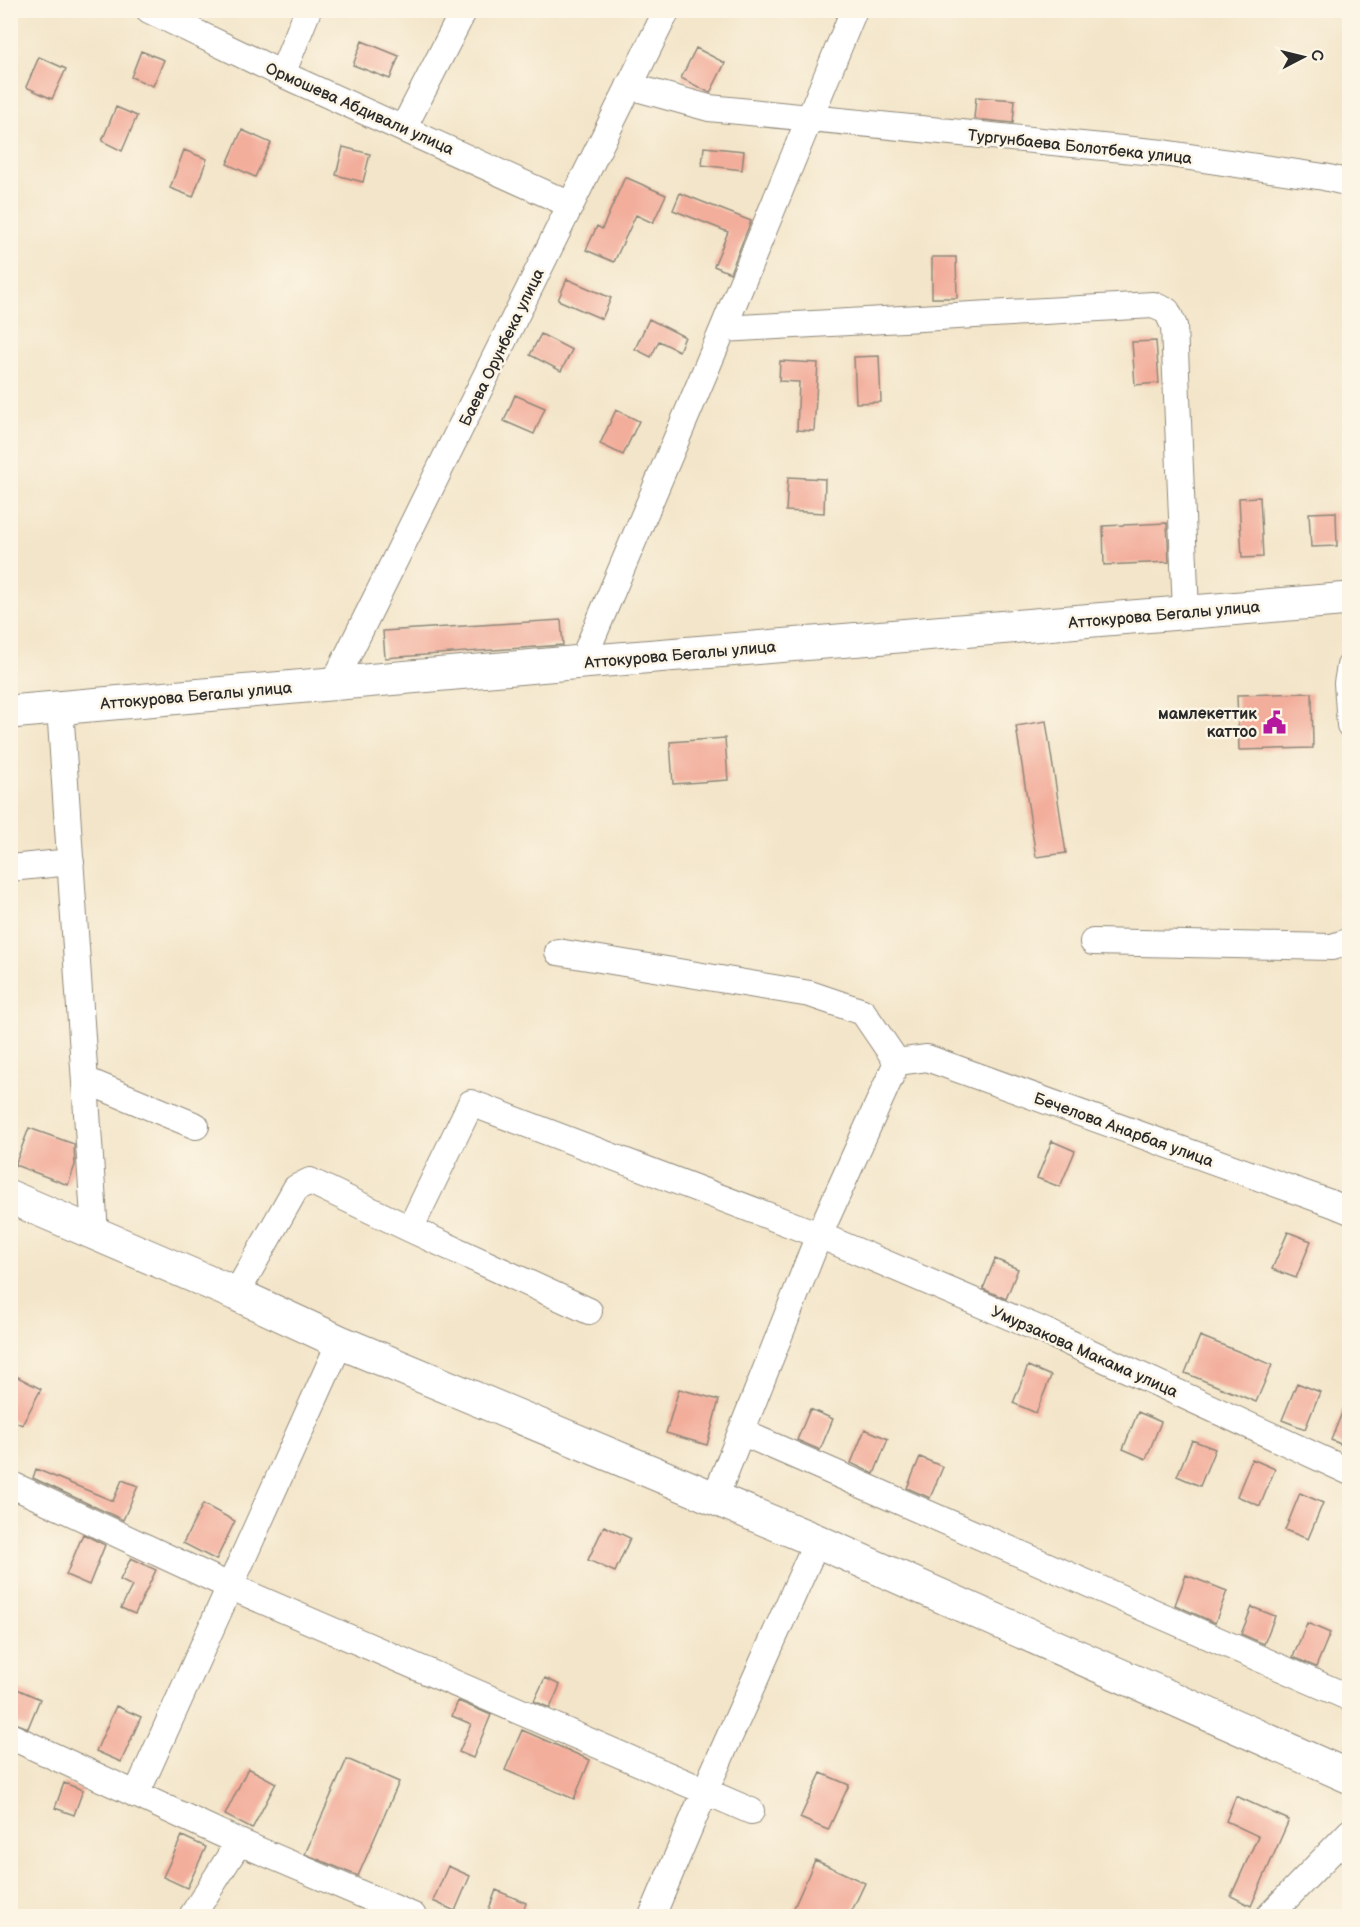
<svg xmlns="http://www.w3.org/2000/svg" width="1360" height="1927" font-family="'Balsamiq Sans',sans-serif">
	<rect width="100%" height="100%" fill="#fcf5e5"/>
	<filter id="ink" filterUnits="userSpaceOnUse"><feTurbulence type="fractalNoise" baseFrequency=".0167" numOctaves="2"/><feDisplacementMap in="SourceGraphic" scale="12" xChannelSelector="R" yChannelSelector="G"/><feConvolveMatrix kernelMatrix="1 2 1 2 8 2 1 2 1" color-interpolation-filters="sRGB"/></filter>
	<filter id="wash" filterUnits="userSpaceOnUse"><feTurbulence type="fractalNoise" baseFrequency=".008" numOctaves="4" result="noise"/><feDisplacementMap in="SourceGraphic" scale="24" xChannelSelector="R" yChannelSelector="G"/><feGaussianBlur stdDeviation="1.35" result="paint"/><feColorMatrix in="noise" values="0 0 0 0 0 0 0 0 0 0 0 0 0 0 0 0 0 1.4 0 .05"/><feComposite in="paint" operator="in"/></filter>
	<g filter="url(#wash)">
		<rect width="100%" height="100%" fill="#f3e5c9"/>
		<g id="blocks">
			<path fill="#f3ad9b" d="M362,41L399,56L390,79L353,65Z
				M696,48L725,63L710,93L681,78Z
				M141,51L164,60L153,86L131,77Z
				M39,57L66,69L52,99L26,87Z
				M976,97L1015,100L1013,123L974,119Z
				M116,107L137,116L122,151L102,141Z
				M242,130L271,143L255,177L227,164Z
				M343,147L370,154L363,182L336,175Z
				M704,147L744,151L742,170L702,165Z
				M184,150L207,159L193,197L170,188Z
				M625,177L666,195L653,223L636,215L614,262L586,250L597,226L602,229Z
				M680,193L751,221L730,273L714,266L728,232L673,210Z
				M932,257H956L957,298H932Z
				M567,279L611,298L602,319L558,300Z
				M649,319L685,337L679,351L659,341L651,357L635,349Z
				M541,334L572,350L561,371L530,355Z
				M1156,341L1159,383L1135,385L1132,342Z
				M879,356L881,402L856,403L854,357Z
				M780,361L818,363L814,431L797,430L799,382L779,381Z
				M515,395L545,408L534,434L504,421Z
				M616,410L639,421L623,455L600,444Z
				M788,477L825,479L824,513L786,511Z
				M1260,497L1263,557L1242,558L1239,498Z
				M1336,512L1337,546L1311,547L1309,513Z
				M1167,523L1169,562L1104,565L1103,526Z
				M561,620L563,645L385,658L383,631Z
				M1312,693L1313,748L1239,750L1237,695Z
				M1046,721L1066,853L1036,857L1016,726Z
				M725,738L728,780L673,784L670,742Z
				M29,1128L74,1144L75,1165L68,1185L15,1165Z
				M1052,1141L1075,1151L1060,1187L1037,1178Z
				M1288,1232L1311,1241L1296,1278L1272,1269Z
				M995,1259L1018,1269L1006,1299L983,1289Z
				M1200,1336L1272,1365L1256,1402L1185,1373Z
				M1028,1366L1051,1376L1036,1413L1013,1403Z
				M10,1373L41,1389L22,1425L10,1419Z
				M1297,1383L1320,1392L1305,1429L1282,1420Z
				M679,1389L719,1400L707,1445L666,1433Z
				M1349,1395H1350V1448L1331,1440Z
				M810,1409L833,1419L820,1450L797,1440Z
				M1138,1412L1161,1422L1146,1459L1123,1449Z
				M865,1429L888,1439L874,1474L851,1463Z
				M1192,1440L1215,1449L1200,1486L1177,1476Z
				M920,1457L943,1467L930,1498L907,1488Z
				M1252,1459L1275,1469L1260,1506L1237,1496Z
				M36,1469L113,1501L122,1480L138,1486L123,1520L33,1478Z
				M1300,1493L1323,1503L1308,1539L1285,1530Z
				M203,1504L235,1521L216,1560L183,1543Z
				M604,1526L630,1538L615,1572L588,1560Z
				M83,1534L105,1545L89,1585L66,1575Z
				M131,1558L156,1570L135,1614L121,1608L132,1586L120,1580Z
				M1186,1575L1227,1591L1215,1623L1175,1605Z
				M1252,1607L1275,1616L1264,1644L1241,1634Z
				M1307,1623L1330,1633L1316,1667L1293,1657Z
				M545,1678L560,1685L550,1708L534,1701Z
				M10,1686L40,1699L28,1728L10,1721Z
				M458,1701L491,1715L473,1758L459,1752L471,1724L452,1716Z
				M116,1706L141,1717L121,1762L96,1751Z
				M522,1730L590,1760L574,1799L505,1770Z
				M347,1759L399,1782L358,1876L305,1854Z
				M248,1768L276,1783L252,1829L225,1815Z
				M821,1773L849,1785L828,1830L800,1818Z
				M64,1783L83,1790L74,1815L55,1808Z
				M1236,1796L1289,1820L1251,1906L1231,1896L1258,1836L1226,1821Z
				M182,1836L206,1847L187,1888L163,1877Z
				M815,1860L865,1883L849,1917H790Z
				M448,1866L470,1876L455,1911L433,1901Z
				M496,1890L526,1903L521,1917H486Z"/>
		</g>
	</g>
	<g filter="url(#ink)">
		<use href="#blocks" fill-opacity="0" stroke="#8f887a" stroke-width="1.5"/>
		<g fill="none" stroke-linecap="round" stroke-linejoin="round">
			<defs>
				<path id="minor" d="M149,10L282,74L571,205
					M282,74L308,10
					M629,86L709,108L1163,153L1324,177L1350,183
					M404,127L464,10
					M723,329L1153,305L1167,311L1174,326L1186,612
					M582,662L723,329L854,10
					M1350,666L1347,683L1350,725
					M334,683L667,10
					M60,707L95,1233
					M10,868L71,862
					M1093,942L1332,947L1350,941
					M558,952L810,994L863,1012L897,1062L819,1235L715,1498
					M897,1062L927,1058L1333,1204L1350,1211
					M85,1080L196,1126
					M410,1229L471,1103L819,1235L1046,1332L1350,1472
					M236,1294L296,1188L310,1181L410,1229L589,1311
					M741,1432L1350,1698
					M10,1484L229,1586L751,1811
					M10,1736L239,1842L413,1916
					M136,1795L340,1342
					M192,1916L239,1842
					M652,1916L705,1791L817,1541
					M1269,1916L1350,1832"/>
				<path id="major" d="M10,712L582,662L1350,599"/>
				<path id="highway" d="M10,1197L236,1294L340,1342L817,1541L1350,1777"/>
			</defs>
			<use href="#minor" stroke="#8f887a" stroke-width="28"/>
			<use href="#major" stroke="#8f887a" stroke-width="35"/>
			<use href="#highway" stroke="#8f887a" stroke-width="35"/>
			<use href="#minor" stroke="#fff" stroke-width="26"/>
			<use href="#major" stroke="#fff" stroke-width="33"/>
			<use href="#highway" stroke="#fff" stroke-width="33"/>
		</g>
	</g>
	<defs>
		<symbol id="civic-bare" viewBox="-9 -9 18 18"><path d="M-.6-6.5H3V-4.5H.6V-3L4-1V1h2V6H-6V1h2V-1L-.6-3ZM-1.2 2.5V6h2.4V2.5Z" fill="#b5179e" stroke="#fcf5e5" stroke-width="2.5" paint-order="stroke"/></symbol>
	</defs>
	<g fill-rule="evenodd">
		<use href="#civic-bare" x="1258" y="706" width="33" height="33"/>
	</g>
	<g text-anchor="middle" stroke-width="5" stroke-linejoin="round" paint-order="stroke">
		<g font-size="16" fill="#2b2b2b" stroke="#fcf5e5">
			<text transform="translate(360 108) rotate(24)" y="6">Ормошева Абдивали улица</text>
			<text transform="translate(1080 146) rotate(6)" y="6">Тургунбаева Болотбека улица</text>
			<text transform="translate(501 347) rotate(-64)" y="6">Баева Орунбека улица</text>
			<text transform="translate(1164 614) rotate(-5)" y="6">Аттокурова Бегалы улица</text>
			<text transform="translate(680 654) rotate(-5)" y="6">Аттокурова Бегалы улица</text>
			<text transform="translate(196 695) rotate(-5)" y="6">Аттокурова Бегалы улица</text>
			<text transform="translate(1124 1129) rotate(20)" y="6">Бечелова Анарбая улица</text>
			<text transform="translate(1085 1351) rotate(24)" y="6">Умурзакова Макама улица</text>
		</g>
		<g font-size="16" font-weight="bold" fill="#2b2b2b" stroke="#fcf5e5" text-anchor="end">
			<text x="1257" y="719">мамлекеттик<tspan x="1257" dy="18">каттоо</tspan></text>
		</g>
	</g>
	<rect width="1360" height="1927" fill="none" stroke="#fcf5e5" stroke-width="36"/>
	<g transform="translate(1303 57) rotate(83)" stroke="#fcf5e5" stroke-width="4.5" paint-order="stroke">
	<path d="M0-4.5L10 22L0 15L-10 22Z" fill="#2b2b2b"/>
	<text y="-9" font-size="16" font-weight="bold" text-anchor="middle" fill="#2b2b2b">С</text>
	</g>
</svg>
